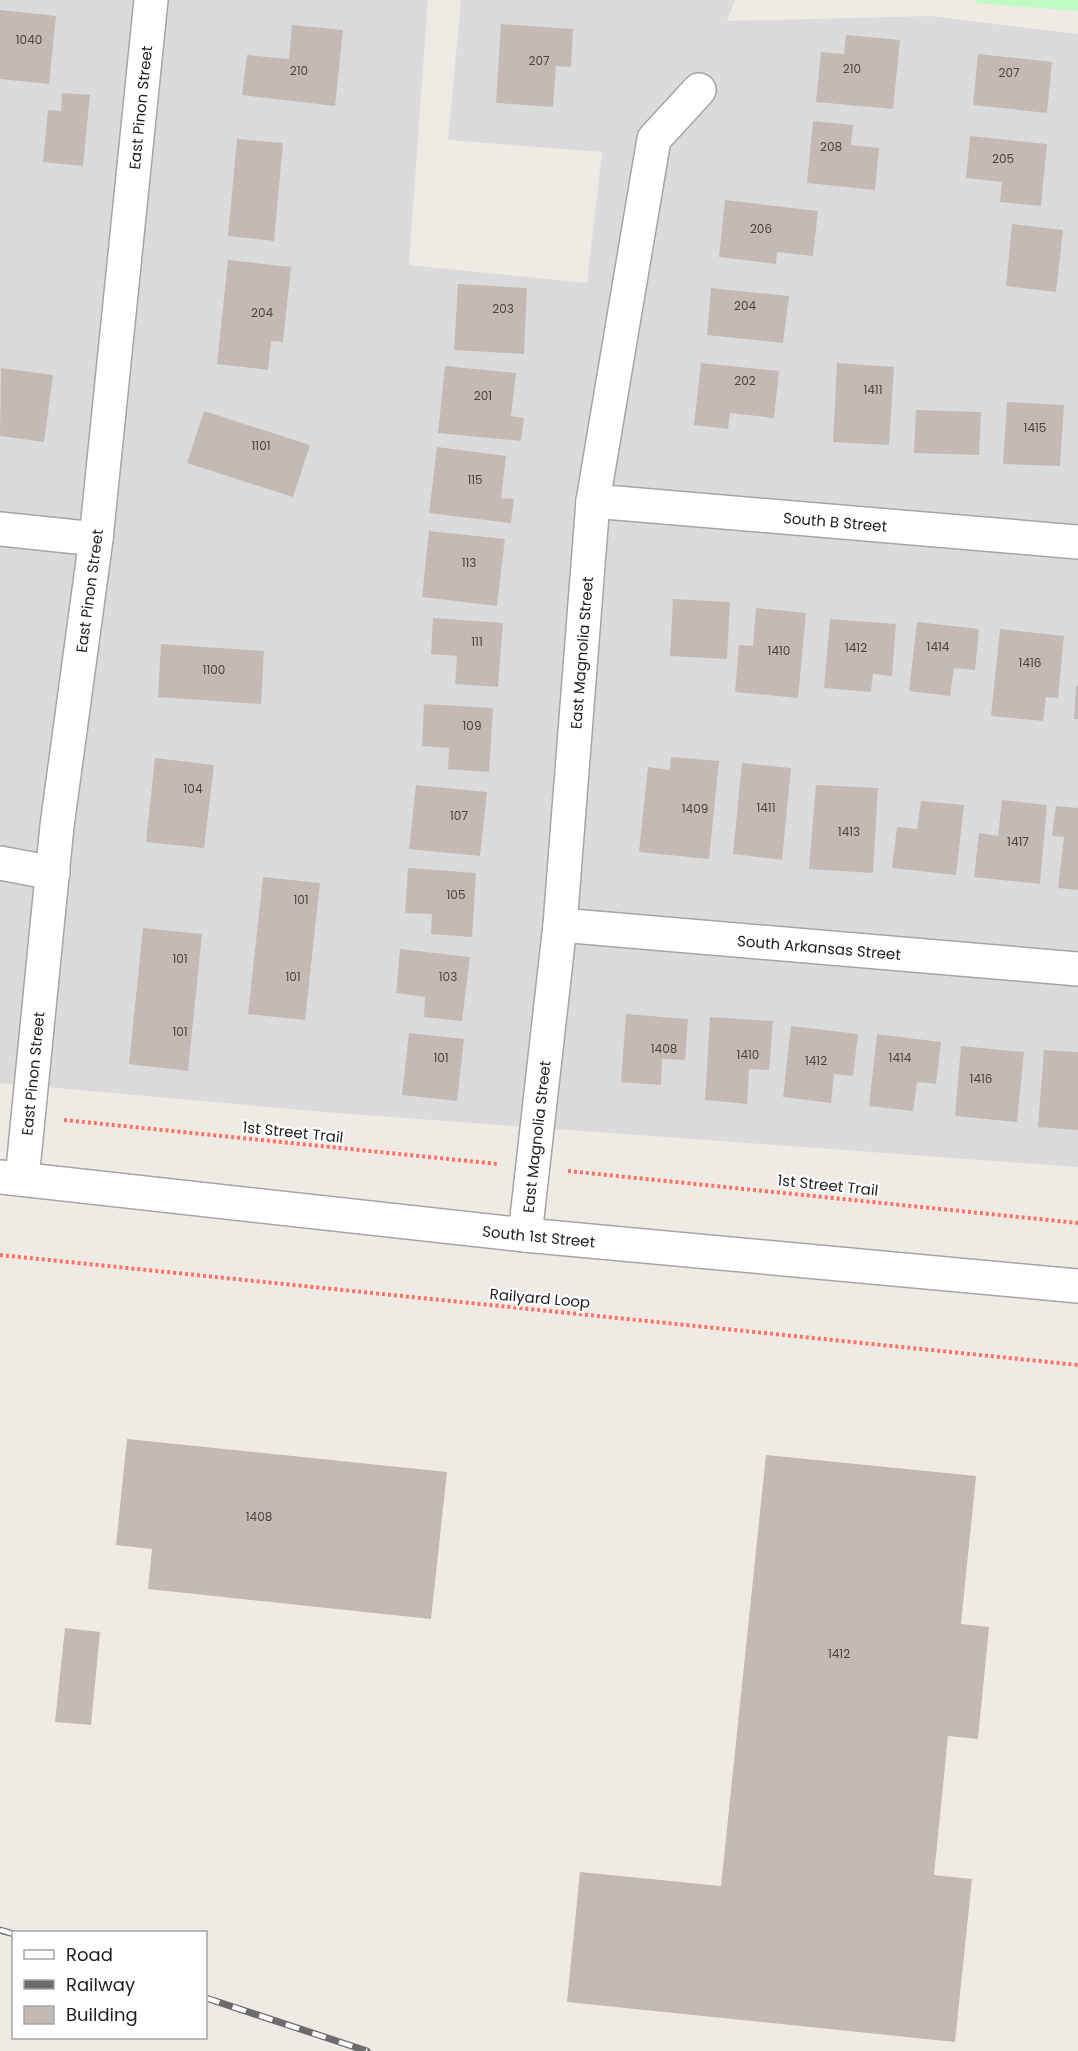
<svg xmlns="http://www.w3.org/2000/svg" width="1078" height="2051" font-family="Poppins,sans-serif">
  <style>
    .residential { fill: #dcdbdb }
    .park { fill: #bffbc2 }
    .building { fill: #c4bab3 }
    .lines { fill: none; stroke-linecap: round; stroke-linejoin: round }
    .minor-casing { stroke: #a5a5a5; stroke-width: 36 }
    .path { stroke: #fe7166; stroke-width: 4; stroke-dasharray: 3 3; stroke-linecap: butt }
    .minor { stroke: #fff; stroke-width: 33 }
    .rail-casing { stroke: #6c6c6c; stroke-width: 7 }
    .rail { stroke: #fff; stroke-width: 4.5; stroke-dasharray: 14; stroke-linecap: butt }
    .labels { text-anchor: middle; dominant-baseline: central; stroke-width: 4.5; stroke-linejoin: round; paint-order: stroke }
    .number-label { font-size: 12px; fill: #484543 }
    .street-label { font-size: 15px; fill: #1e1e1e; stroke: #fff }
  </style>
  <rect width="100%" height="100%" fill="#efebe4"/>
  <polygon class="residential" points="0,0 428,0 409,265 587,283 602,152 448,140 461,0 735,0 727,21 930,16 1078,34 1078,1167 336,1113 0,1083"/>
  <polygon class="park" points="975,0 1078,0 1078,11 975,3"/>
  <g class="building">
    <polygon points="0,10 56,16 49,84 0,79"/>
    <polygon points="501,24 573,29 571,67 556,66 553,107 496,103"/>
    <polygon points="292,25 343,30 335,106 242,95 247,55 289,59"/>
    <polygon points="846,35 900,40 893,109 816,102 821,52 844,54"/>
    <polygon points="978,54 1052,62 1047,113 973,105"/>
    <polygon points="62,93 90,95 83,166 43,162 48,110 61,111"/>
    <polygon points="813,121 853,125 851,145 879,148 875,190 807,183"/>
    <polygon points="970,136 1047,144 1041,206 1000,202 1002,182 966,178"/>
    <polygon points="237,139 283,143 274,241 228,236"/>
    <polygon points="725,200 818,211 813,256 777,252 776,264 719,257"/>
    <polygon points="1012,224 1063,230 1056,292 1006,286"/>
    <polygon points="228,260 291,267 283,342 271,341 268,370 217,364"/>
    <polygon points="458,284 527,288 524,354 454,350"/>
    <polygon points="711,288 789,296 783,343 707,335"/>
    <polygon points="701,363 779,371 774,418 730,413 728,429 694,425"/>
    <polygon points="837,363 894,367 889,445 833,442"/>
    <polygon points="445,366 516,373 511,416 524,418 521,441 438,433"/>
    <polygon points="1,368 53,375 44,442 0,436"/>
    <polygon points="1007,402 1064,405 1060,466 1003,464"/>
    <polygon points="916,410 981,412 979,455 914,453"/>
    <polygon points="204,411 310,445 293,497 187,463"/>
    <polygon points="437,447 506,456 501,498 514,499 511,523 429,513"/>
    <polygon points="429,531 505,539 497,606 422,597"/>
    <polygon points="673,599 730,602 727,659 670,656"/>
    <polygon points="756,608 806,613 798,698 735,692 739,645 753,646"/>
    <polygon points="433,618 503,623 498,687 455,684 457,656 431,654"/>
    <polygon points="830,619 896,624 892,676 873,674 871,692 824,688"/>
    <polygon points="917,622 979,629 975,670 954,668 950,696 909,691"/>
    <polygon points="1000,629 1064,636 1058,698 1046,697 1043,721 991,716"/>
    <polygon points="161,644 264,651 261,704 158,697"/>
    <polygon points="1076,686 1078,686 1078,719 1074,719"/>
    <polygon points="424,704 493,708 489,772 448,769 449,748 422,746"/>
    <polygon points="671,757 719,761 709,859 639,852 648,767 670,770"/>
    <polygon points="155,758 214,765 204,848 146,842"/>
    <polygon points="742,763 791,768 782,860 733,854"/>
    <polygon points="416,785 487,792 480,856 409,849"/>
    <polygon points="816,785 878,788 873,873 809,869"/>
    <polygon points="1002,800 1047,805 1040,884 974,877 979,833 998,836"/>
    <polygon points="921,801 964,805 956,875 892,868 897,827 917,829"/>
    <polygon points="1056,806 1078,808 1078,890 1058,888 1064,837 1052,836"/>
    <polygon points="408,868 476,873 472,937 431,934 432,914 405,913"/>
    <polygon points="263,877 320,883 305,1020 248,1014"/>
    <polygon points="143,928 202,934 188,1071 129,1064"/>
    <polygon points="400,949 470,957 462,1021 424,1017 425,997 396,993"/>
    <polygon points="626,1014 688,1019 685,1060 662,1059 661,1085 621,1082"/>
    <polygon points="710,1017 773,1021 769,1070 749,1069 747,1104 705,1100"/>
    <polygon points="791,1026 858,1034 853,1076 834,1074 831,1103 783,1097"/>
    <polygon points="409,1033 464,1039 457,1101 402,1095"/>
    <polygon points="877,1034 941,1042 936,1084 917,1082 913,1111 869,1106"/>
    <polygon points="961,1046 1024,1052 1017,1122 955,1116"/>
    <polygon points="1044,1050 1078,1052 1078,1130 1038,1127"/>
    <polygon points="127,1439 447,1472 431,1619 148,1589 152,1549 116,1545"/>
    <polygon points="766,1455 976,1476 961,1624 989,1627 978,1739 948,1736 934,1875 972,1879 955,2042 567,2002 580,1872 721,1886"/>
    <polygon points="65,1628 100,1632 91,1725 55,1722"/>
  </g>
  <g class="lines">
    <g class="minor-casing">
      <g id="minor">
        <path id="s1" d="M593,501L1078,542"/>
        <polyline points="0,529 96,539"/>
        <polyline points="0,863 53,873"/>
        <path id="s2" d="M560,925L1078,969"/>
        <path id="s3" d="M0,1177L525,1235L1078,1286"/>
        <path id="s4" d="M22,1179L57,826L96,539L151,0"/>
        <path id="s5" d="M525,1235L560,925L593,501L654,139L699,90"/>
      </g>
    </g>
    <g class="path">
      <polyline points="64,1120 498,1164"/>
      <polyline points="568,1171 1078,1223"/>
      <polyline points="0,1255 1078,1365"/>
    </g>
    <use href="#minor" class="minor"/>
    <g class="rail-casing">
      <g id="rail">
        <polyline points="0,1930 14,1934"/>
        <polyline points="206,1998 367,2051"/>
      </g>
    </g>
    <use href="#rail" class="rail"/>
  </g>
  <g class="labels">
    <g class="number-label">
      <text x="29" y="39">1040</text>
      <text x="539" y="60">207</text>
      <text x="852" y="68">210</text>
      <text x="299" y="70">210</text>
      <text x="1009" y="72">207</text>
      <text x="831" y="146">208</text>
      <text x="1003" y="158">205</text>
      <text x="761" y="228">206</text>
      <text x="745" y="305">204</text>
      <text x="503" y="308">203</text>
      <text x="262" y="312">204</text>
      <text x="745" y="380">202</text>
      <text x="873" y="389">1411</text>
      <text x="483" y="395">201</text>
      <text x="1035" y="427">1415</text>
      <text x="261" y="445">1101</text>
      <text x="475" y="479">115</text>
      <text x="469" y="562">113</text>
      <text x="477" y="641">111</text>
      <text x="938" y="646">1414</text>
      <text x="856" y="647">1412</text>
      <text x="779" y="650">1410</text>
      <text x="1030" y="662">1416</text>
      <text x="214" y="669">1100</text>
      <text x="472" y="725">109</text>
      <text x="193" y="788">104</text>
      <text x="766" y="807">1411</text>
      <text x="695" y="808">1409</text>
      <text x="459" y="815">107</text>
      <text x="849" y="831">1413</text>
      <text x="1018" y="841">1417</text>
      <text x="456" y="894">105</text>
      <text x="301" y="899">101</text>
      <text x="180" y="958">101</text>
      <text x="293" y="976">101</text>
      <text x="448" y="976">103</text>
      <text x="180" y="1031">101</text>
      <text x="664" y="1048">1408</text>
      <text x="748" y="1054">1410</text>
      <text x="441" y="1057">101</text>
      <text x="900" y="1057">1414</text>
      <text x="816" y="1060">1412</text>
      <text x="981" y="1078">1416</text>
      <text x="259" y="1516">1408</text>
      <text x="839" y="1653">1412</text>
    </g>
    <g class="street-label">
      <text stroke="none"><textPath href="#s4" startOffset="1078">East Pinon Street</textPath></text>
      <text stroke="none"><textPath href="#s1" startOffset="243">South B Street</textPath></text>
      <text stroke="none"><textPath href="#s4" startOffset="592">East Pinon Street</textPath></text>
      <text stroke="none"><textPath href="#s5" startOffset="585">East Magnolia Street</textPath></text>
      <text stroke="none"><textPath href="#s2" startOffset="260">South Arkansas Street</textPath></text>
      <text stroke="none"><textPath href="#s4" startOffset="106">East Pinon Street</textPath></text>
      <text transform="translate(293 1132) rotate(6)">1st Street Trail</text>
      <text stroke="none"><textPath href="#s5" startOffset="99">East Magnolia Street</textPath></text>
      <text transform="translate(828 1185) rotate(6)">1st Street Trail</text>
      <text stroke="none"><textPath href="#s3" startOffset="542">South 1st Street</textPath></text>
      <text transform="translate(540 1298) rotate(5)">Railyard Loop</text>
    </g>
  </g>
  <rect x="12" y="1931" width="195" height="108" fill="#ffffff" stroke="#a5a5a5" stroke-width="1.5"/>
  <rect x="24" y="1950" width="30" height="9" fill="#ffffff" stroke="#a5a5a5" stroke-width="1.5"/>
  <text x="66" y="1961" font-size="18" fill="#1e1e1e">Road</text>
  <rect x="24" y="1980" width="30" height="9" fill="#6c6c6c" stroke="#a5a5a5" stroke-width="1.5"/>
  <text x="66" y="1991" font-size="18" fill="#1e1e1e">Railway</text>
  <rect x="24" y="2006" width="30" height="18" fill="#c4bab3" stroke="#a5a5a5" stroke-width="1.5"/>
  <text x="66" y="2021" font-size="18" fill="#1e1e1e">Building</text>
</svg>
